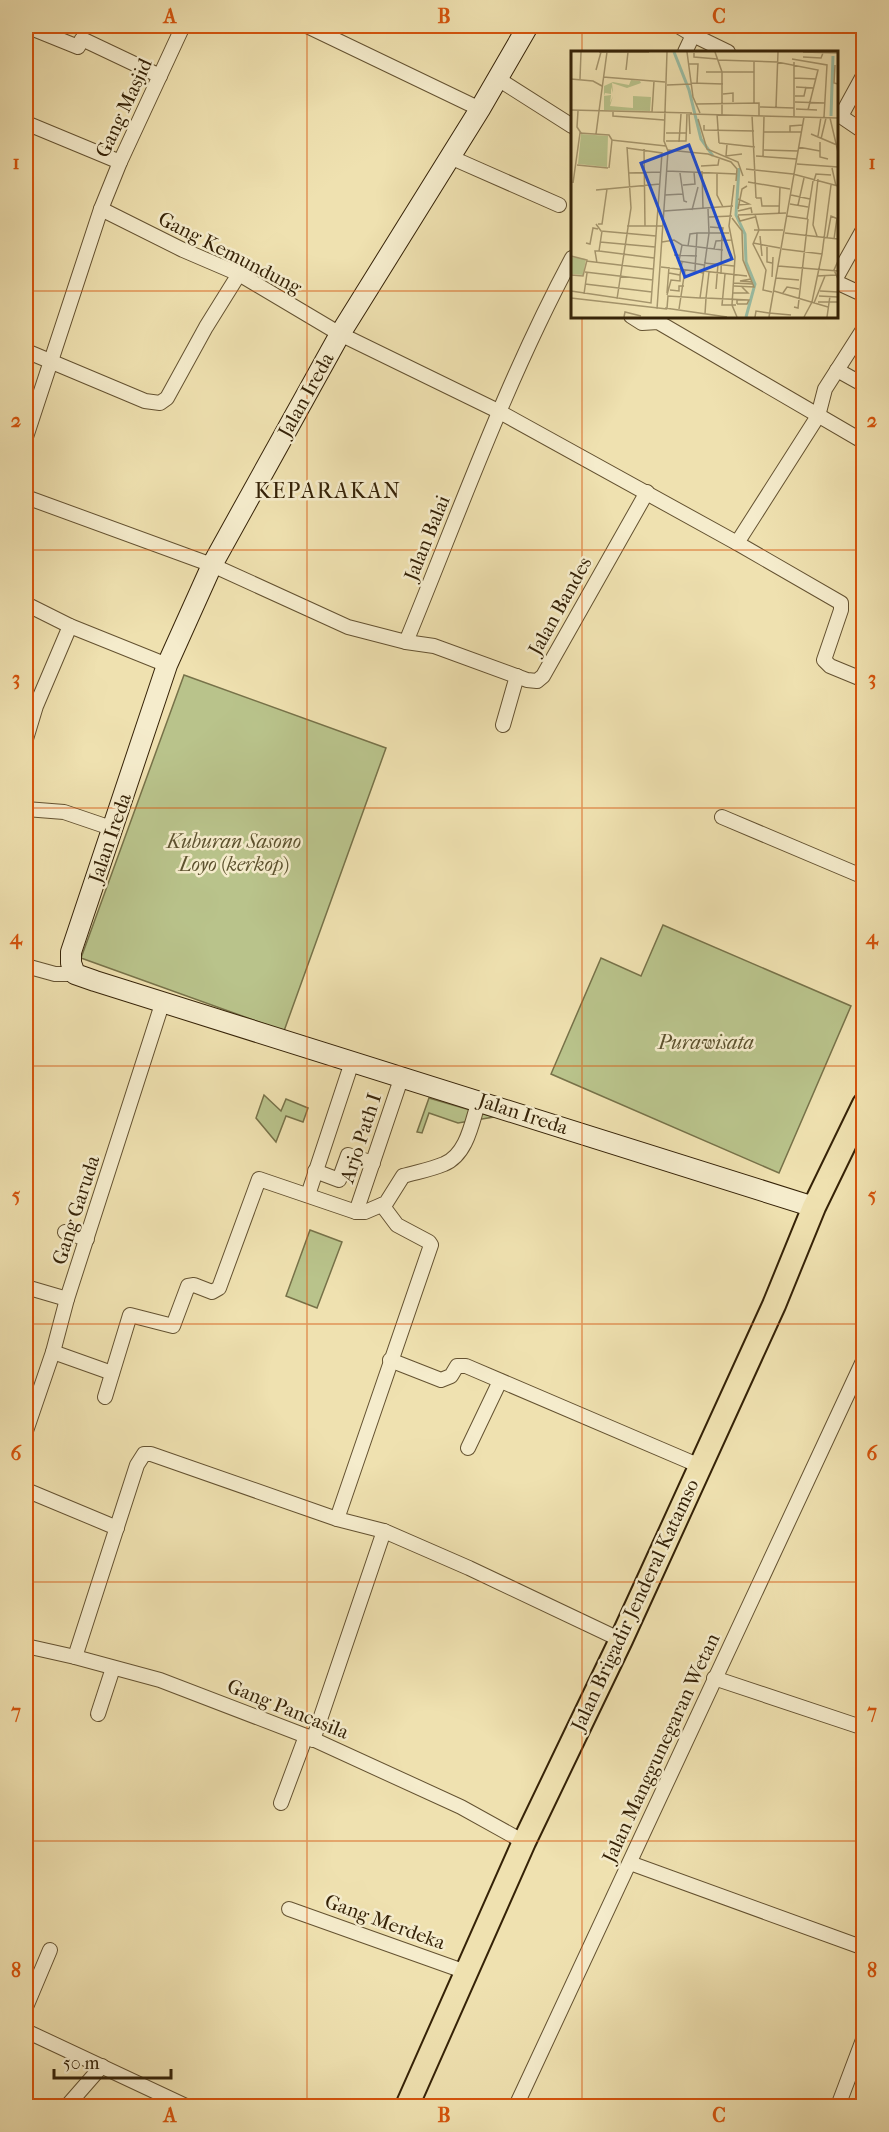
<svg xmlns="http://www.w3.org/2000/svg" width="889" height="2132" font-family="'IM FELL French Canon',serif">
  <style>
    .green { fill: #b9c38b; stroke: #777249; stroke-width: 1.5 }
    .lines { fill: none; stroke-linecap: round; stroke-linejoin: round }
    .street-casing { stroke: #645231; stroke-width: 16 }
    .secondary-casing { stroke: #352207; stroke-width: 22 }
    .primary-casing { stroke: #352207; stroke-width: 26 }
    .street { stroke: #f5eccc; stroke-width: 14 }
    .secondary { stroke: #f5eccc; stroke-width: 20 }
    .primary { stroke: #efe1b0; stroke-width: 22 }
    .grid { fill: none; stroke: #d6540c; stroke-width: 1.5; stroke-opacity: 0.55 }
    .labels { text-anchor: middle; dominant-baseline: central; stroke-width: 5; stroke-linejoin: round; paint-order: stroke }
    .street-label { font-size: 20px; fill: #352207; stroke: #f5eccc }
    .park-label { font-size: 20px; font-style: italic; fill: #5d522f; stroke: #f5eccc }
    .quarter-label { font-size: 22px; letter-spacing: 1.5px; fill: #352207; stroke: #f5eccc }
    .inset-river { fill: none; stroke: #9bbea5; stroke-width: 3 }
    .inset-road { fill: none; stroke: #a5956c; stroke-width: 1.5 }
    .view { fill: #1d4ed8; fill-opacity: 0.15; stroke: #1d4ed8; stroke-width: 3 }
    .inset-edge { fill: none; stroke: #352207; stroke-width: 3 }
    .neatline { fill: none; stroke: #d6540c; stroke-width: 2 }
    .grid-label { font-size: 20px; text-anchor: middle; font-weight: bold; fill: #d6540c }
  </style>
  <rect width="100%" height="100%" fill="#efe1b0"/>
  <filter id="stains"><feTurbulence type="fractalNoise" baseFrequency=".00333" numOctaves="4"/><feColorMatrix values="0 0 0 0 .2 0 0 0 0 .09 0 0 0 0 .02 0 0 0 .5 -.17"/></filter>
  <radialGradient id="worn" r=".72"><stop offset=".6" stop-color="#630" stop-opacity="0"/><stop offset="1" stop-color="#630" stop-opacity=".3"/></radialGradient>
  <g class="green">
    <polygon points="184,675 386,748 284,1031 81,958"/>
    <polygon points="663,925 851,1006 779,1173 551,1074 601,958 641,976"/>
    <polygon points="264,1095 281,1111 286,1099 308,1108 303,1122 286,1116 276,1142 256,1118"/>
    <polygon points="429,1098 494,1117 458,1123 429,1113 422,1133 417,1132"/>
    <polygon points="310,1230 342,1242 317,1308 286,1296"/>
  </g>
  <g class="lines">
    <g class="street-casing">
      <g id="street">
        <polyline points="26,26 78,47 82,39 160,76"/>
        <polyline points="307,26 480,109"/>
        <polyline points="678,26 693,35 685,52"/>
        <polyline points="693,35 728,52"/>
        <polyline points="498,79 572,126"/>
        <polyline points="836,113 864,132"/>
        <polyline points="841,116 864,74"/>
        <polyline points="26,123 120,162"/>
        <polyline points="450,157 559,205"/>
        <polyline points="101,209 183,250 239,274 340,334 498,411 737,543 818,416 825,389 864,328"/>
        <polyline points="836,278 864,228"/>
        <polyline points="836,282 864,295"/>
        <polyline points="631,316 642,323 658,322 864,442"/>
        <polyline points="26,351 145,401 160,403 167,398 206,327 239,274"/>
        <polyline points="837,370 864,385"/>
        <polyline points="26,437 101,209 120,162 183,26"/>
        <path d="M26,497L212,565L348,627L406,642C459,513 506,381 572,258"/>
        <polyline points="737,543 841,603 841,610 824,660 830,666 864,680"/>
        <polyline points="26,604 70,626 167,665"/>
        <polyline points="406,642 434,646 527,680 537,681 543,676 647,492"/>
        <polyline points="503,725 517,676"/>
        <polyline points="26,739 36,706 70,626"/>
        <polyline points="26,809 64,812 114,829"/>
        <polyline points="722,817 864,877"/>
        <polyline points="26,966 55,974 75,974"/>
        <polyline points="315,1171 339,1180 348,1155 373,1163"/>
        <polyline points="308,1195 352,1062"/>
        <polyline points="382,1205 397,1225 429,1242 431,1245 337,1519 384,1531 469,1568 621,1640"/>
        <polyline points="356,1212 402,1076"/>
        <polyline points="65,1232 87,1239"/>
        <polyline points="26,1287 67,1299"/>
        <polyline points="53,1352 112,1373"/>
        <polyline points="390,1360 441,1380 451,1376 457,1366 466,1366 700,1466"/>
        <path d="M105,1397L130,1315L173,1326L188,1286L194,1285L212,1292L219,1288L259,1179L356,1212H365L386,1203L403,1176C416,1172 430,1170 444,1164C467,1155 472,1122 479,1100"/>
        <polyline points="26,1431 53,1352 67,1299 163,1001"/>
        <polyline points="468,1448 500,1381"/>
        <polyline points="26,1490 117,1528"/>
        <polyline points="26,1646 75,1657 160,1680 306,1736 461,1807 524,1842"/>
        <polyline points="75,1657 137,1465 144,1454 151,1454 337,1519"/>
        <polyline points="714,1678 864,1728"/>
        <polyline points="98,1714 113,1668"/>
        <polyline points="313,1740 384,1531"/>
        <polyline points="281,1803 306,1736"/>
        <polyline points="630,1863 864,1948"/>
        <polyline points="289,1909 466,1972"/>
        <polyline points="26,2007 50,1950"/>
        <polyline points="26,2031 186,2106"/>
        <polyline points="67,2106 102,2066"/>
        <polyline points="516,2106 864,1359"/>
        <polyline points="838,2106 864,2037"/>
      </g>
    </g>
    <g class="secondary-casing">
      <polyline id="secondary" points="528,26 480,109 340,334 212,565 167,665 71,952 71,963 75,974 95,981 814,1207"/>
    </g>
    <g class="primary-casing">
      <polyline id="primary" points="407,2106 524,1842 621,1640 774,1305 814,1207 864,1104"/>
    </g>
    <use href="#street" class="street"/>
    <use href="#secondary" class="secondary"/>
    <use href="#primary" class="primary"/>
  </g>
  <path class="grid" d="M307,26V2106M582,26V52M26,291H572M836,291H864M582,316V2106M26,550H864M26,808H864M26,1066H864M26,1324H864M26,1582H864M26,1841H864"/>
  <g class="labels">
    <g class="street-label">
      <text transform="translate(124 108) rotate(-65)">Gang Masjid</text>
      <text transform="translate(230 253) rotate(27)">Gang Kemundung</text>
      <text transform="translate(306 395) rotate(-61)">Jalan Ireda</text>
      <text transform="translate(427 538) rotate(-68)">Jalan Balai</text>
      <text transform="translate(560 606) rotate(-61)">Jalan Bandes</text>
      <text transform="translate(110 838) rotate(-71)">Jalan Ireda</text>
      <text transform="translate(523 1114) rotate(18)">Jalan Ireda</text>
      <text transform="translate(361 1138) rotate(-72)">Arjo Path I</text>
      <text transform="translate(76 1210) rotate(-72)">Gang Garuda</text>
      <text transform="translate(635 1605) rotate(-65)">Jalan Brigadir Jenderal Katamso</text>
      <text transform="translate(288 1709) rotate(22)">Gang Pancasila</text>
      <text transform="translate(661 1748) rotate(-65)">Jalan Manggunegaran Wetan</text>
      <text transform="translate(385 1922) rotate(20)">Gang Merdeka</text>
    </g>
    <g class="park-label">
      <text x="234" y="841">Kuburan Sasono<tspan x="234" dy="23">Loyo (kerkop)</tspan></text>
      <text x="706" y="1042">Purawisata</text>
    </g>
    <g class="quarter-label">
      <text x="328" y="491">KEPARAKAN</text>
    </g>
  </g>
  <g transform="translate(571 51)">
    <rect width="267" height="267" fill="#efe1b0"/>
    <path d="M60,29L69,30L70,32L56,37L41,32L42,42L40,36V43L34,42L33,45L40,44L39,52L42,45L39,55L62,57V45L80,46L79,60L33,59V35L42,31L58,34ZM10,83L37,85L36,116L7,113ZM0,206L15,208L12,224L0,223Z" fill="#b9c38b"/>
    <path class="inset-river" d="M103,1L118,39L130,88L142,105M260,65L262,5M168,117L165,164L174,183L175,211L184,233L175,266"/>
    <path class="inset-road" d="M28,1H78M116,1L122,46L129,62M144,1L151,21V64M232,1L267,2M123,2V6L146,8M232,6L250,7L252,2M221,8L256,14L253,66M147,9L206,11L247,19L237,59M223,11V65M117,13H127L126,32M264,14L263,32L267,33M25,19L30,1M55,19L57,1M135,21H183M32,26L94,31M223,27L245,28M0,28L22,30L31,35M9,28L10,1M120,32L152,33M96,34L120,33M225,36L243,37M152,43L162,42V51M224,45H233L235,36M224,51L254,52M183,52V10M125,53L188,52V65M189,56L223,57M205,56L207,1M225,58L246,59M0,59L121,62M7,60L6,76L10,82M28,60L36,1M42,61V65L93,69M81,61L83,30M118,63L119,83M119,63L267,67M146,63L148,92M181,64L185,147M259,67L267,101M127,68L136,98L167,111L172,125M133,74V79L183,80M193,81H230M219,81V75L232,74M95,82H116M25,83L28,60M240,83L266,94M247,85L250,66M250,88L255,67M40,89L95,95M95,90H115L116,63M108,91L110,63M249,91V106L257,108M148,92L184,96M156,93L155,105L171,103M227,96L249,100M73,98L74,175M97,99L137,103L160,111L166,118L165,130M193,99L227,100M185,105L225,108M192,105L193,65M226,113L267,116M6,114L37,117M130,115L147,114L148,108M38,117L41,89M261,117L265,135M175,118L222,123L267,135M96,120L166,123M131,120L132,158M57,122L90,121M109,122L113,150L116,151M146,122V144L152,156M243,130L245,123L260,124M177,131L219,138M2,132L9,82L38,84L41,89M112,134L124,133L123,121M163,134L158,175L164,206L161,254L166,266M25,139L89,133M94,144L112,143M220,144L239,148M185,147H190L191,155H208M219,153L237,156M167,154L178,153L167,148M227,154L233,127M167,158L171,138L176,135M121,159L127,136M93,160L162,155M167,160L180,157L181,162M208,162L209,136M184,163L188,179L182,193L195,219L192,239L201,241M167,164L215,162M167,165L169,170L184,166M216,165L237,168M138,166L161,165M161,167L171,180L172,209L183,236L163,235M236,168L242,130M25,173L30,180L85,185M27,173H31L36,138M56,175H92M139,176L152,177L151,182M183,179H212M214,182L267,188M189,185L191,205M246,185L242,174L247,128M256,187L260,165L267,168M263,188L266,167M29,191L84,196M91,191L103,189L111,194M15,192L19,193L22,177L27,178M182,192L209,197M196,194V211L201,212M117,195L119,183L126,182M143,198L145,190L160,189M211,198L251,203M28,200L83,207M103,204L126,205M0,205L16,209L12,225L0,224M15,210L82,218M267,210L263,219L267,228M26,212L24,200H28L31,180M133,212L163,215M133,214L108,210L111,194L152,199M207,215L267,220M90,216L124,220M132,220L176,225M14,221L82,229M138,221L135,247L178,249M98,222L109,224L111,211M132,222L124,220L126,182H158M150,223L151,183M154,223L151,254H165M246,225L265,224M201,226L202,206M205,227L228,229M180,228L169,230L181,231M162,232L182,233M14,233L81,241M145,238L147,213M99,239L108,240V235H113M0,240L80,252L91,102L56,97M203,240L257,256M249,240L267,241M96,242L98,216M162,242H177L170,235M212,242L216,236L228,238M13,243L16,222M96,244L100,229L109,230V224M248,245L267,246M0,247L96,258M129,247L138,182L137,158M129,247H135L134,263M46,248L60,157L56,96M247,251H267M243,252L254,225M166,253H176L178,249H166V253M223,256L227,257L237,168M94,257L156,266M96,257L97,245L129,247M86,258L97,100L93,90L96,1M108,258L114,219M198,262L220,264M53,266L54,261L70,265M184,266L185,260L198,262M198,266L233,66M233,266L241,251L251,203L260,134M256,266L259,245"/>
    <path class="view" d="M118,94L161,208L114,226L70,112Z"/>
    <rect width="267" height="267" class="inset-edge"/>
  </g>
  <rect width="889" height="2132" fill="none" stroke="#efe1b0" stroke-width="66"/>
  <path d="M54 2069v9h117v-9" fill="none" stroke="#352207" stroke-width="3"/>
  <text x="63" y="2069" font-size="18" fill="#352207" stroke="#f5eccc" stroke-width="4.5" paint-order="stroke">50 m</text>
  <rect x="33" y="33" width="823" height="2066" class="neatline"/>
  <g class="grid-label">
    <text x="170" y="23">A</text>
    <text x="444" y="23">B</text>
    <text x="719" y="23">C</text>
    <text x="16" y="169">1</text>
    <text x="872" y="169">1</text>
    <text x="16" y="427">2</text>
    <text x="872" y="427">2</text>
    <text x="16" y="685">3</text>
    <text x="872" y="685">3</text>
    <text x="16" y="944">4</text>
    <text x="872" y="944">4</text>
    <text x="16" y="1202">5</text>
    <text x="872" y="1202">5</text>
    <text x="16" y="1460">6</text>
    <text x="872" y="1460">6</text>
    <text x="16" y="1718">7</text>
    <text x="872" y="1718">7</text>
    <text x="16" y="1977">8</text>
    <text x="872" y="1977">8</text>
    <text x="170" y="2122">A</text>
    <text x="444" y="2122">B</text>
    <text x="719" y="2122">C</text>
  </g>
  <rect width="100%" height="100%" filter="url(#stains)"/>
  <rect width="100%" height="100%" fill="url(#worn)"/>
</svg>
